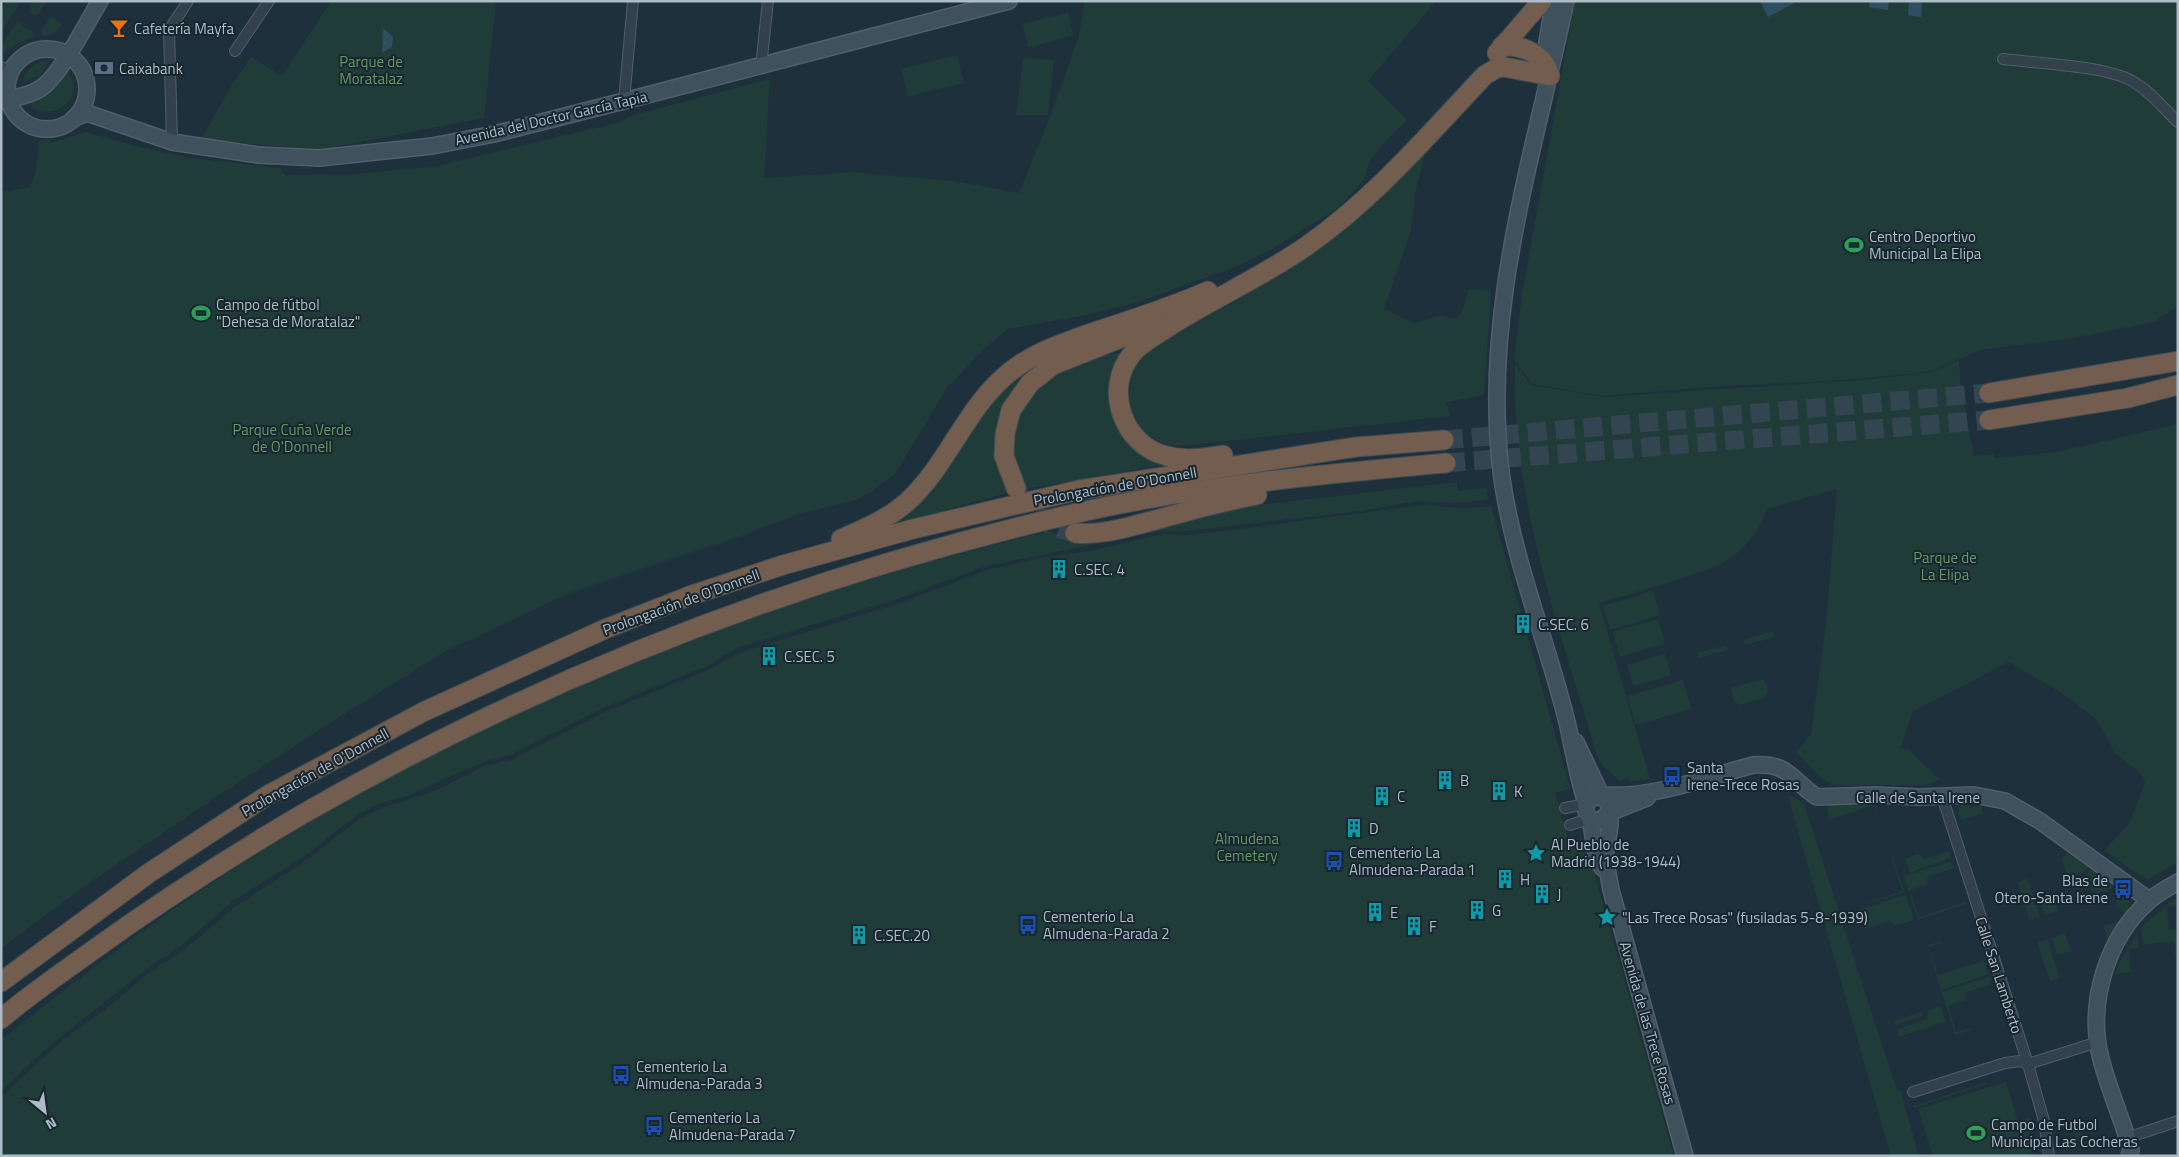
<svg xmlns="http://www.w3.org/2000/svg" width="2179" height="1157" font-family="'Titillium Web',sans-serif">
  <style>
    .green { fill: #203c39 }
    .water { fill: #2e4e62 }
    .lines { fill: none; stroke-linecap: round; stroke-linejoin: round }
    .highway-tunnel { stroke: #334550; stroke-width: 19; stroke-dasharray: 19 9; stroke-linecap: butt }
    .street-casing { stroke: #505f68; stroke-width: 12 }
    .secondary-casing { stroke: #505f68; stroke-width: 18 }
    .highway-casing { stroke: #3d4c55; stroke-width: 21 }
    .street { stroke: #32414b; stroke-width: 10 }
    .secondary { stroke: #40515e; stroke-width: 15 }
    .highway { stroke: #725d4e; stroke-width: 19 }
    .labels { text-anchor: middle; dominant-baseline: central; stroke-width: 4; stroke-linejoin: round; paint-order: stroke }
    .poi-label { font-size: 15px; fill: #adbcc7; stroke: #18262f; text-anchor: start }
    .park-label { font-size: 15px; fill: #629a63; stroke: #18262f }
    .street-label { font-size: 15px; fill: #adbcc7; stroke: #18262f }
  </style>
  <rect width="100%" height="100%" fill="#1e303b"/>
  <g class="green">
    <polygon points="7,1 21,1 1,32 1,10"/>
    <polygon points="34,1 47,1 38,14 34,16 29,11"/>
    <polygon points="331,1 496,1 484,118 318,150 201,139 231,86 251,57 282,76"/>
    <path d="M1087,1H1436L1368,81L1407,120C1392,135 1366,156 1365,179L1337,209L1267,252L1235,267L1138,302L1086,315L1008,329L985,348L947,388L895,474L876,488L859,499L799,514L741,536L572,592L446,651L333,721L213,799L92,881L1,948V192L28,188C38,176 37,156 39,141L49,139L51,143L86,132L143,148L192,158L280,168L285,175L357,174L437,166L621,122L630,116L770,79L764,178L851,172L953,181L1019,193L1050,117L1079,36L1084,2Z"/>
    <polygon points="1575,1 2178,1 2178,307 2153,322 2073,338 1979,350 1932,371 1844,380 1708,387 1603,396 1532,384 1514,360 1522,294"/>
    <polygon points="1068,12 1073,35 1028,48 1023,24"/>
    <polygon points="51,16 62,24 55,34 43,36 41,31"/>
    <polygon points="17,22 32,32 35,36 17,44 4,53 1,47"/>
    <polygon points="957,55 964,83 908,96 901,69"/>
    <polygon points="1023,58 1054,60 1048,115 1016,115"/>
    <path d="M50,61L41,74L22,84C25,69 35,61 50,61Z"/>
    <path d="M67,71C89,92 56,126 29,105L55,88Z"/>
    <path d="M1427,146L1415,193L1411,230L1384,309L1414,324L1440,315L1454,319L1462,313L1469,289L1491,291L1484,395L1446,402L1450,416L1192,445C1184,445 1175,447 1168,445C1163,444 1158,440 1154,438C1120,420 1125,376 1145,350C1209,313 1280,282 1339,235C1371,209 1399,177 1427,146Z"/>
    <polygon points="1070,346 1012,395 1011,492 890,525 1000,388 1028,364"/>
    <path d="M1124,352L1112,378L1146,456L1162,465L1026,489C1020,477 1014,465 1012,452C1003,391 1075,360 1124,352Z"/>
    <path d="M1959,360L1960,383L1974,456L1994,454V458L2057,452L2178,424V862L2149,879L2136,873L2104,850L2129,824L2145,783L2142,775L2115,753L2097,720L2066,696L2009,662L1913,711L1900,748L1909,750L1940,780L1926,785H1832L1822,779L1796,752L1811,734L1812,726L1826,624L1837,489L1767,509C1748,558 1718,568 1670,582C1646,589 1623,596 1599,603L1650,779L1630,782L1627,778L1620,781L1602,765L1596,753C1559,626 1511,498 1515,364L1531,385L1603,397L1864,380L1931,372Z"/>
    <path d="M1457,482V491L1486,488L1488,500L1454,503L1417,501L1360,511L1186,531H1162L986,566L900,598L737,648L709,665L603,708L511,755L483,762L407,796L381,803L356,816L306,855L233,901L183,944L148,968L49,1046L1,1091V1040C66,988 132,937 200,891C454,720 753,601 1050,531L1069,539L1251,506Z"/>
    <polygon points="1423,505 1463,508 1491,506 1570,788 1555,793 1570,845 1585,841 1674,1156 1,1156 1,1097 65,1038 102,1012 149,973 186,948 236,906 308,859 359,819 382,808 437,790 484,766 513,759 605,712 710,669 739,653 900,603 987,570 1041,558 1094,550 1162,534 1186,535 1232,530"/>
    <polygon points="1653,591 1660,615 1610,630 1603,606"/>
    <polygon points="1658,619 1665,644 1620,657 1613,632"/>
    <polygon points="1773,631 1775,637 1745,645 1743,640"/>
    <polygon points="1726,645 1728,650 1699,658 1698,653"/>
    <polygon points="1665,654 1671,675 1633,686 1627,665"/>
    <polygon points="1764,679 1768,691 1764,698 1740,705 1734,701 1730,688"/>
    <polygon points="1683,680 1691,709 1636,725 1627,696"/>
    <polygon points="1788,796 1794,797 1804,804 1897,1091 1900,1090 1919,1156 1891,1156"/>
    <polygon points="1876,803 1879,819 1875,805 1829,820 1827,807 1831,805"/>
    <polygon points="1961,805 1981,806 1983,813 1961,820 1958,808"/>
    <polygon points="1887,842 1905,892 1857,907 1902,891"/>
    <polygon points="1948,851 1951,858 1910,872 1905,858 1918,854 1924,859"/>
    <polygon points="2067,853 2088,867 2084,872 2068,877 2062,860"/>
    <polygon points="1951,861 1954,868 1930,876 1927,879 1928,884 1910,890 1919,917 1965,902 1966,904 1918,920 1904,876"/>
    <polygon points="2091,869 2113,886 2111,889 2093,895 2087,875"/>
    <polygon points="2027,878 2040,916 2029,920 2018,883"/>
    <polygon points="2120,891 2130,902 2126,914 2117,907 2115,899"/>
    <polygon points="2053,893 2058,911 2044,915 2039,898"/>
    <polygon points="1905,895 1914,920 1895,926 1890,921 1864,929 1858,910"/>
    <polygon points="2176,898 2178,906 2167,907 2169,930 2178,930 2177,970 2174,941 2143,945 2141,927"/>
    <polygon points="2122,920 2108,940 2103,926"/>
    <polygon points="2065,933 2071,951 2057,955 2052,938"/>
    <polygon points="2137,933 2139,948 2129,949 2131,972 2115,974 2121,959"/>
    <polygon points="2047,939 2060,978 2050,981 2037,943"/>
    <polygon points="1941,941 1941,943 1928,948 1938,975 1984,961 1988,974 1941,990 1927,946"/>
    <polygon points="1989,977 1991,984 1966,992 1965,1000 1948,1006 1956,1032 1970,1028 1970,1030 1955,1035 1942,992"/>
    <polygon points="1935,992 1946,1022 1899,1037 1897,1030 1927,1019 1928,1010 1940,1006"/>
    <polygon points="1923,1011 1922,1016 1895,1025 1894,1021"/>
    <polygon points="1986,1082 1987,1084 1914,1108 1913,1106"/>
    <polygon points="2006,1082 2018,1122 2029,1118 2034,1151 2029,1153 2035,1153 2036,1156 1933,1156 1918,1109"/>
    <polygon points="2077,1124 2082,1139 2076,1142 2071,1126"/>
  </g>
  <g class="water">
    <polygon points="1760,1 1794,1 1795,3 1768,17"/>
    <polygon points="1870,1 1889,1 1888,10 1869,7"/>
    <polygon points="1909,2 1922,3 1921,17 1908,15"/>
    <polygon points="383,28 393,37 392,47 382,53"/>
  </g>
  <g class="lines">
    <g class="highway-tunnel">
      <polyline points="1444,440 1989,393"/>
      <polyline points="1446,463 1989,420"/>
      <path d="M1018,492C1031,514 1050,528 1075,533"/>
    </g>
    <g class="street-casing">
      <g id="street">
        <polyline points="235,51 269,1"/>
        <path d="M2003,59C2035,63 2106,66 2132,81C2149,90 2163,108 2178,122"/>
        <polyline points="761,66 768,1"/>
        <polyline points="1,67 11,72"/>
        <polyline points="624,101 633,1"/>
        <polyline points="172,142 169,30 188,1"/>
        <polyline points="1942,796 2028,1064 2044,1121 2049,1156"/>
        <polyline points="1565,808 1586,804"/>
        <polyline points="1570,825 1589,819"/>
        <polyline points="1913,1092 2005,1063 2020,1061 2028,1064 2098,1042"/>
        <polyline points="2127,1138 2178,1121"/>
      </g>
    </g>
    <g class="secondary-casing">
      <g id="secondary">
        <path d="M1566,1C1533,158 1480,317 1502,479C1514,562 1547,641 1567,722C1573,748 1577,774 1585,800C1587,806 1584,811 1588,816C1591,820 1594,821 1599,821L1609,813"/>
        <circle cx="47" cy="89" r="40"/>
        <polyline points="1542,71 1554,1"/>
        <path d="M1,100C15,98 34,95 45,85C64,68 86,24 100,1"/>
        <polyline points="74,118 87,113 172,142 258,155 319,158 432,146 494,134 624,101 1009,1"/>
        <polyline points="1576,742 1602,797 1609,804 1610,825 1605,857 1611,890 1685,1156"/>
        <path d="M1586,804C1594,792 1616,796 1629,795C1672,791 1712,776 1753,765C1789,762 1792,781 1817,797L1876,795L1919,797L1974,795L2005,801L2040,821L2149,900"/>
        <polyline points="1609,813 1647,798"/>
        <polyline points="1590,819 1596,853 1602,868"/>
        <path d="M2129,1156L2131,1150C2122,1119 2109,1090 2101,1059C2087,1005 2106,938 2149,901C2157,893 2168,888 2178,882"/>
      </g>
    </g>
    <g class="highway-casing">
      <g id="highway">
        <polyline points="1497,53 1542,1"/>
        <polyline points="1989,393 2178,361"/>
        <polyline points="1989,420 2128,398 2178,385"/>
        <path d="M1223,455C1205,458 1185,461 1167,456C1123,446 1103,389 1132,354C1141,342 1156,336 1168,327C1214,298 1264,276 1308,245C1376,197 1429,134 1485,75L1497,68L1504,67L1550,76C1544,54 1524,45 1502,46"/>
        <polyline points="1016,488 1004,456 1005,434 1011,410 1030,383 1053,365 1159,323"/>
        <path d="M1075,533C1105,536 1134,525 1163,518C1194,509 1225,501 1257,495"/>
        <path d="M841,539C864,529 888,519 907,502C949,464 966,406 1011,371C1036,351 1067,342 1097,331C1134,319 1172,307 1208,291"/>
        <polyline points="1,982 149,873 268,795 423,712 605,629 692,595 783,565 913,529 1079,490 1356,447 1444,440"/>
        <path d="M1,1019C29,995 60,974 89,953C158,903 228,858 301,815C546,674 811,573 1086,511C1204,485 1326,474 1446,463"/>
      </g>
    </g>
    <use href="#street" class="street"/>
    <use href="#secondary" class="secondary"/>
    <use href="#highway" class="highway"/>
  </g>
  <defs>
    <g id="bar-bare" transform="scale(1.5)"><path d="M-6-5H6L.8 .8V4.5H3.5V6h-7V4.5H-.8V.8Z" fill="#e8710a" stroke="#18262f" stroke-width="2.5" paint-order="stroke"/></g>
    <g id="bank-bare" transform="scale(1.5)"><path d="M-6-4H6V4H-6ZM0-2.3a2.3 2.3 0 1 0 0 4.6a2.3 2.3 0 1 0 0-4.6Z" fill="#5c6f8a" stroke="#18262f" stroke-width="2.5" paint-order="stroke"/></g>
    <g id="stadium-bare" transform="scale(1.5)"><path d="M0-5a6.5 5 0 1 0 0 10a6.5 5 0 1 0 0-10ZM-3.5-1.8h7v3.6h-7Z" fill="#2e9e5b" stroke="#18262f" stroke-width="2.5" paint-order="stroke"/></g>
    <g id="building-bare" transform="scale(1.5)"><path d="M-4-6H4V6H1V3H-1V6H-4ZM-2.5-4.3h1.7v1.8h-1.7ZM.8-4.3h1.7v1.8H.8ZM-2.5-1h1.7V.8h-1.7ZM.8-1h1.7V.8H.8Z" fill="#0f9aa8" stroke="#18262f" stroke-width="2.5" paint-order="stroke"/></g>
    <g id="bus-bare" transform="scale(1.5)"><path d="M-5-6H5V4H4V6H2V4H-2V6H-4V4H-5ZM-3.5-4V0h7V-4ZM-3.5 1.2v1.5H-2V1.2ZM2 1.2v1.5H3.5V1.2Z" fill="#1a4fb4" stroke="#18262f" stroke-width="2.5" paint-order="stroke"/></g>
    <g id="sight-bare" transform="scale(1.5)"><path d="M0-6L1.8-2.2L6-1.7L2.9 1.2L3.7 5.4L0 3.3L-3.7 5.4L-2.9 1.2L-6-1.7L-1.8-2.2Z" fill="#0f9aa8" stroke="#18262f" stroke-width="2.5" paint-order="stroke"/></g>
  </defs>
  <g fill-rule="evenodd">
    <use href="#bar-bare" x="119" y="28"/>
    <use href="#bank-bare" x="104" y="68"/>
    <use href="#stadium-bare" x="1854" y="245"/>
    <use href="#stadium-bare" x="201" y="313"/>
    <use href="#building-bare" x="1059" y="569"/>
    <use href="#building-bare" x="1523" y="624"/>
    <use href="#building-bare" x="769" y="656"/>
    <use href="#bus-bare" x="1672" y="776"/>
    <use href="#building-bare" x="1445" y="780"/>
    <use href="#building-bare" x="1499" y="791"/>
    <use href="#building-bare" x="1382" y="796"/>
    <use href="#building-bare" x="1354" y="828"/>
    <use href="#sight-bare" x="1536" y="853"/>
    <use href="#bus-bare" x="1334" y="861"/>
    <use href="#building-bare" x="1505" y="879"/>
    <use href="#bus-bare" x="2123" y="889"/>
    <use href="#building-bare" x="1542" y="894"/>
    <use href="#building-bare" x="1477" y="910"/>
    <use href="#building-bare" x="1375" y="912"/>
    <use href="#sight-bare" x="1607" y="917"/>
    <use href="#bus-bare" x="1028" y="925"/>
    <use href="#building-bare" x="1414" y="926"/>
    <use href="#building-bare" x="859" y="935"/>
    <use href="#bus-bare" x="621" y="1075"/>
    <use href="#bus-bare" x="654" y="1126"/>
    <use href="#stadium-bare" x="1976" y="1133"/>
  </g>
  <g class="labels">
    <g class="poi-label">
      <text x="134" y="28">Cafetería Mayfa</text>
      <text x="119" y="68">Caixabank</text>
      <text x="1869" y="236">Centro Deportivo<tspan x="1869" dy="17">Municipal La Elipa</tspan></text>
      <text x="216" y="304">Campo de fútbol<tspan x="216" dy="17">"Dehesa de Moratalaz"</tspan></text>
      <text x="1074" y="569">C.SEC. 4</text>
      <text x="1538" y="624">C.SEC. 6</text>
      <text x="784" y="656">C.SEC. 5</text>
      <text x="1687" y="767">Santa<tspan x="1687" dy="17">Irene-Trece Rosas</tspan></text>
      <text x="1460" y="780">B</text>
      <text x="1514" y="791">K</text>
      <text x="1397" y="796">C</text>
      <text x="1369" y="828">D</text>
      <text x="1551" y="844">Al Pueblo de<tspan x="1551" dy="17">Madrid (1938-1944)</tspan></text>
      <text x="1349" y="852">Cementerio La<tspan x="1349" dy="17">Almudena-Parada 1</tspan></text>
      <text x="1520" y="879">H</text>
      <text x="2108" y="880" text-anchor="end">Blas de<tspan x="2108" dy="17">Otero-Santa Irene</tspan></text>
      <text x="1557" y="894">J</text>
      <text x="1492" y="910">G</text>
      <text x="1390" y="912">E</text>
      <text x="1043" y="916">Cementerio La<tspan x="1043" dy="17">Almudena-Parada 2</tspan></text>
      <text x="1622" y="917">"Las Trece Rosas" (fusiladas 5-8-1939)</text>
      <text x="1429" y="926">F</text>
      <text x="874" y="935">C.SEC.20</text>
      <text x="636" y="1066">Cementerio La<tspan x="636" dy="17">Almudena-Parada 3</tspan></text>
      <text x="669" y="1117">Cementerio La<tspan x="669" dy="17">Almudena-Parada 7</tspan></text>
      <text x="1991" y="1124">Campo de Futbol<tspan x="1991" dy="17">Municipal Las Cocheras</tspan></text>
    </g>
    <g class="park-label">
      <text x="371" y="61">Parque de<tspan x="371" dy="17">Moratalaz</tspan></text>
      <text x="292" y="429">Parque Cuña Verde<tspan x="292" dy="17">de O'Donnell</tspan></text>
      <text x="1945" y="557">Parque de<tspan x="1945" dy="17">La Elipa</tspan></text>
      <text x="1247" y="838">Almudena<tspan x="1247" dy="17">Cemetery</tspan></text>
    </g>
    <g class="street-label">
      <text transform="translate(551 118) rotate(-13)">Avenida del Doctor García Tapia</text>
      <text transform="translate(1115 486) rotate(-10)">Prolongación de O'Donnell</text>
      <text transform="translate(681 602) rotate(-20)">Prolongación de O'Donnell</text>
      <text transform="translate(315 772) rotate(-29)">Prolongación de O'Donnell</text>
      <text x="1918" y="797">Calle de Santa Irene</text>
      <text transform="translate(1999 975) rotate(72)">Calle San Lamberto</text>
      <text transform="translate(1648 1023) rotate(74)">Avenida de las Trece Rosas</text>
    </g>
  </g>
  <rect width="2179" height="1157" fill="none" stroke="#adbcc7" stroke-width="5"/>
  <g transform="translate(45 1112) rotate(151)" stroke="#18262f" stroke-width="4" paint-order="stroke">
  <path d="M0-4L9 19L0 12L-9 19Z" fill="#adbcc7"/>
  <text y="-8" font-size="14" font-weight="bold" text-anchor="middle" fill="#adbcc7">N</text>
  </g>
</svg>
